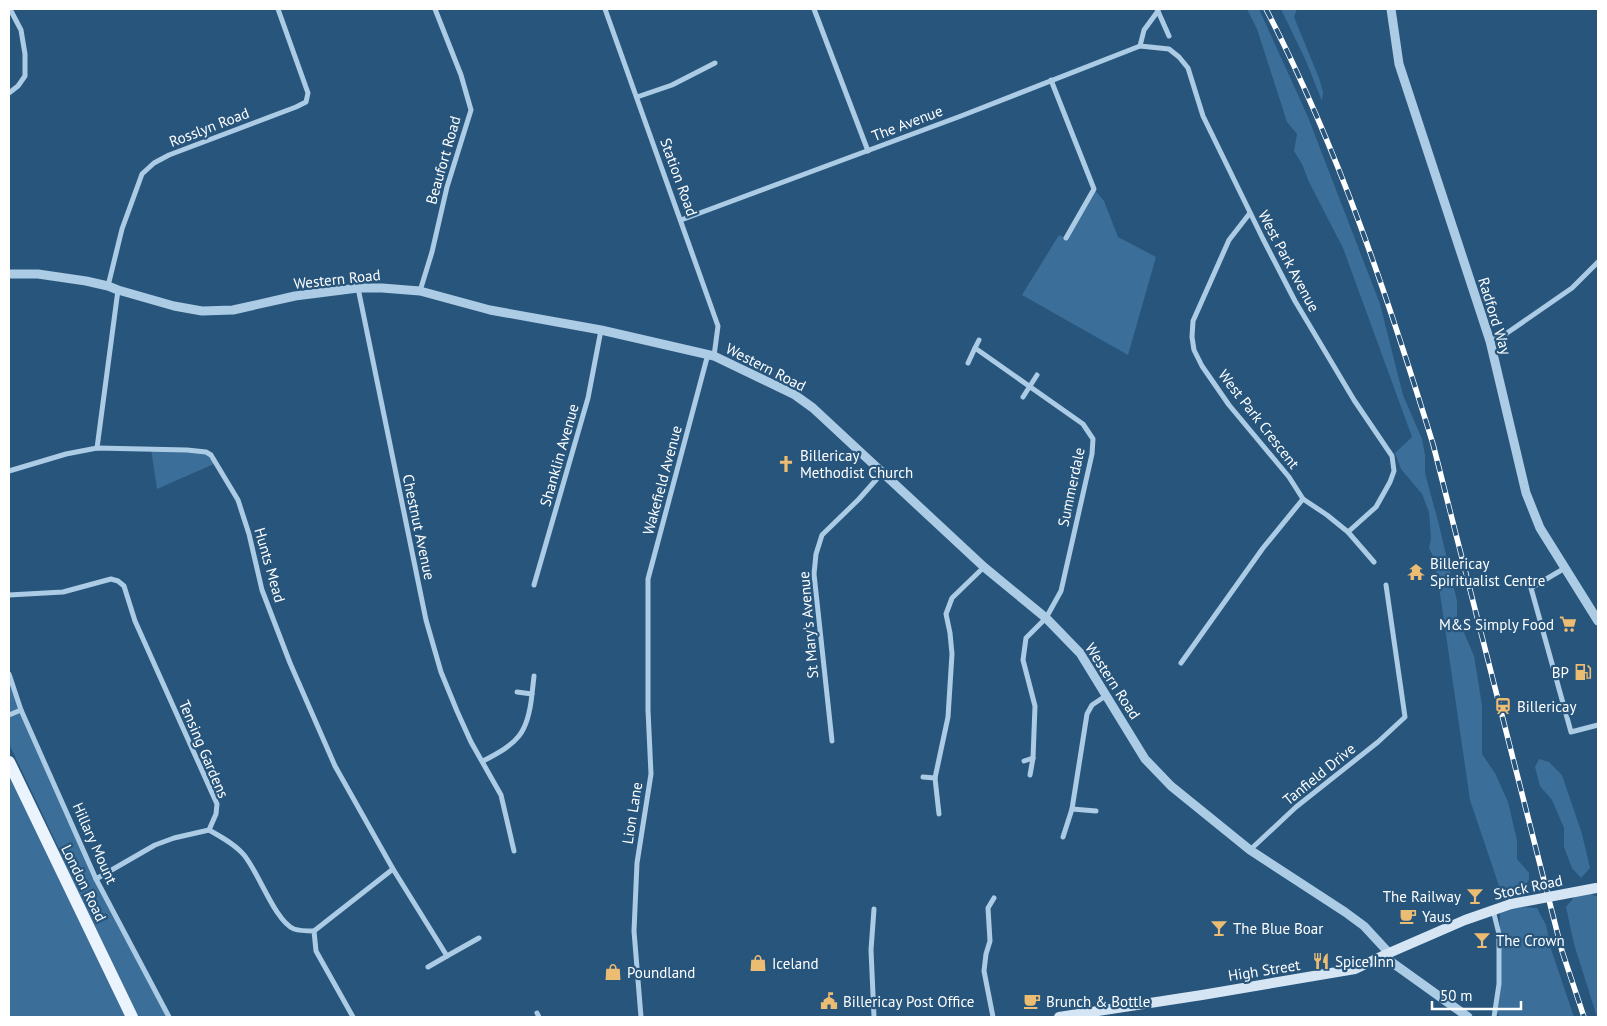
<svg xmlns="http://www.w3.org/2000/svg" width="1607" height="1026" font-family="'PT Sans',sans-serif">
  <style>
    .green { fill: #3b6e99 }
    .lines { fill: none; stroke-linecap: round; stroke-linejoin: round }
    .minor { stroke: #accbe4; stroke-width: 5 }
    .tertiary { stroke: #accbe4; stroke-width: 9 }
    .secondary { stroke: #d5e5f4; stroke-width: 10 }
    .primary { stroke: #ebf4fc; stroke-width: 12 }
    .rail-casing { stroke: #fff; stroke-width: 5.5 }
    .rail { stroke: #27557c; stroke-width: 4; stroke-dasharray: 11; stroke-linecap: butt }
    .secondary-bridge { stroke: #d5e5f4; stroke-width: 10 }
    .labels { text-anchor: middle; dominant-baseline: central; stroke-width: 4.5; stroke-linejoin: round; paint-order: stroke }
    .street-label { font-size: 15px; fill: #fff; stroke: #27557c }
    .poi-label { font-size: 15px; fill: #fff; stroke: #27557c; text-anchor: start }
  </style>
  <rect width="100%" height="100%" fill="#27557c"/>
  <g class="green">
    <polygon points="1247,9 1259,9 1308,117 1380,304 1403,395 1422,439 1425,455 1425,473 1439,525 1457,601 1457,616 1474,656 1482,705 1482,754 1495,773 1508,802 1517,840 1517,859 1529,873 1529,880 1517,895 1506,895 1499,886 1470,800 1438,580 1433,556 1429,548 1431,539 1429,512 1422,494 1401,469 1395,453 1412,437 1343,248 1309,182 1302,164 1294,151 1297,134 1287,122 1257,29"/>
    <polygon points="1281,9 1297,9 1294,17 1319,78 1323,92 1322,101 1306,61"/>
    <polygon points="1094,189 1104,201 1118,237 1156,257 1128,355 1022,295 1059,235 1066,238"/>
    <polygon points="151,449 206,452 216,463 157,489"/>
    <polygon points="9,674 21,710 96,879 167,1017 9,1017 9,762 70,890 59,849 9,744"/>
    <polygon points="1539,759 1549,762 1562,775 1582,834 1590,868 1581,878 1572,868 1564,847 1564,828 1552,800 1540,786 1535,767"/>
    <polygon points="1586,892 1598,897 1598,1017 1597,1017 1574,944 1566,907 1575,896"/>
    <polygon points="1522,907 1537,908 1546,925 1551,949 1574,1017 1500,1017 1495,1009 1499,984 1500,910"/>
  </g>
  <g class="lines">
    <g class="minor">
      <polyline points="605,9 718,326 714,356"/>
      <polyline points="814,9 868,151"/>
      <polyline points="1157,9 1169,36"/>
      <polyline points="1158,11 1144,30 1140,46 1169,49 1179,57 1188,68 1203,116 1263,239 1295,301 1354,400 1392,456 1394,471 1390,482 1376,507 1348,532"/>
      <polyline points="1051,80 1094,189 1066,238"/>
      <polyline points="9,93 18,86 25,76 25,54 21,30 10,9"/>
      <polyline points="637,97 672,85 715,63"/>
      <polyline points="1250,213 1229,240 1193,321 1192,337 1194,350 1202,366 1229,405 1289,477 1303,499 1327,515 1348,532 1374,562"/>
      <polyline points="681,220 961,116 1140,46"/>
      <polyline points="108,286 122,229 142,174 154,163 169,155 296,107 306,102 308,93 278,9"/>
      <polyline points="358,288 426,620 441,672 457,711 471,742 501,795 514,851"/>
      <polyline points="420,291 432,252 447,187 471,110 461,75 435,9"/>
      <polyline points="1490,341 1507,333 1572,288 1598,262"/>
      <polyline points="975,348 979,340"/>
      <polyline points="968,363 975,348 1083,424 1093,439 1092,454 1061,591 1046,618 1026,638 1023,660 1035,706 1033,758 1030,775"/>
      <polyline points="1023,397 1037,375"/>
      <polyline points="97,448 118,290"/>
      <polyline points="9,471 66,454 97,448 187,450 206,452 211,455 238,500 249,534 262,590 290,663 335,766 393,869 447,956 479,938"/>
      <polyline points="1565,568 1531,588 1571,732 1598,725"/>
      <polyline points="534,585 588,398 601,330"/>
      <path d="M9,595L63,592L111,579L118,581L124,586L135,621L217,804L216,814L209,830C221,837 235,844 244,855C259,873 275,921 294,929C300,931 308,931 314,931L316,951L353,1017"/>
      <polyline points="1181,663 1263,548 1303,499"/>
      <polyline points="9,674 21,710 96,879 169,1017"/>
      <polyline points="532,694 534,676"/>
      <polyline points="9,715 21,710"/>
      <polyline points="832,741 814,574 816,554 822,535 859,499 883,472"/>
      <path d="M483,761C518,743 528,734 532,694L517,692"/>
      <polyline points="1024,761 1033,758"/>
      <polyline points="923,777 935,778"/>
      <polyline points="1072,809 1096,811"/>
      <polyline points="939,814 935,778 948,717 952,654 950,633 946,614 952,598 984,567"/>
      <polyline points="1063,837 1072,809 1087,714 1092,705 1107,695"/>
      <polyline points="1250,850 1296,807 1378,742 1405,717 1386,585"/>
      <polyline points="96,879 155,845 174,838 209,830"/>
      <polyline points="874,909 871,950 874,1017"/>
      <polyline points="1493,910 1499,934 1499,984 1494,1017"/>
      <polyline points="314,931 393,869"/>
      <polyline points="428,967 447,956"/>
      <polyline points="537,1013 539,1017"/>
      <polyline points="641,1017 634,931 637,863 651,774 648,710 648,579 708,354"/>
      <polyline points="993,1017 984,971 986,954 990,941 988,908 994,898"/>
    </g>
    <g class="tertiary">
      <polyline points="1391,9 1399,64 1490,341 1526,493 1540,528 1598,621"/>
      <polyline points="9,274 38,274 86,281 108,286 118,290 174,306 202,311 233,310 295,296 358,288 382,288 420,291 490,310 601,330 714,356 795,395 813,408 984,567 1046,618 1080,653 1145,759 1171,786 1250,850 1345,912 1364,926 1389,953"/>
      <polyline points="1383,956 1468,1017"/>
    </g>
    <polyline class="secondary" points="1059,1017 1202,995 1355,969 1389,953 1465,920 1511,904"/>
    <polyline class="primary" points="9,762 132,1017"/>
    <g class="rail-casing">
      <path id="rail" d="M1266,9C1338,148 1387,295 1433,444L1562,951L1584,1017"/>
    </g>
    <use href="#rail" class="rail"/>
    <polyline class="secondary-bridge" points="1511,904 1596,888"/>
  </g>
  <defs>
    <g id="church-bare" transform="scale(1.35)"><path d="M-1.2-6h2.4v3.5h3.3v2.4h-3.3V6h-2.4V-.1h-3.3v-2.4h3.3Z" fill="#ecbc72" stroke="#27557c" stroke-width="2.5" paint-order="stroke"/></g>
    <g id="temple-bare" transform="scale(1.35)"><path d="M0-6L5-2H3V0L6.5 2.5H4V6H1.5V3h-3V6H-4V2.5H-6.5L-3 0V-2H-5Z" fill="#ecbc72" stroke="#27557c" stroke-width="2.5" paint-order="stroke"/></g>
    <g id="supermarket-bare" transform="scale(1.35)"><path d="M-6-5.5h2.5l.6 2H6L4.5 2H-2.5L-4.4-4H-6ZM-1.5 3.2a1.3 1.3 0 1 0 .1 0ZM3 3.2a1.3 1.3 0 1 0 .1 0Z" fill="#ecbc72" stroke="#27557c" stroke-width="2.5" paint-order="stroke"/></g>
    <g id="fuel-bare" transform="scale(1.35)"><path d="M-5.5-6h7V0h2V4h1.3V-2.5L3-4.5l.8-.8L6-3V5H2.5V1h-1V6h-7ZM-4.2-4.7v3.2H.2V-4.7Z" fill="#ecbc72" stroke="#27557c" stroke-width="2.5" paint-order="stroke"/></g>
    <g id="station-bare" transform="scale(1.35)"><path d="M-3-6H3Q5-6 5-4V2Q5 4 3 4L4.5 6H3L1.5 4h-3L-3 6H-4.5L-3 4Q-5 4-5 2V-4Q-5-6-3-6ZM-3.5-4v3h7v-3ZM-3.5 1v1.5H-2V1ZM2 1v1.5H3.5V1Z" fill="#ecbc72" stroke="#27557c" stroke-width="2.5" paint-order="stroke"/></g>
    <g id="bar-bare" transform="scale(1.35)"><path d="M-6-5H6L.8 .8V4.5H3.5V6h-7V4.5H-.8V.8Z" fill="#ecbc72" stroke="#27557c" stroke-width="2.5" paint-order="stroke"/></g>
    <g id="cafe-bare" transform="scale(1.35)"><path d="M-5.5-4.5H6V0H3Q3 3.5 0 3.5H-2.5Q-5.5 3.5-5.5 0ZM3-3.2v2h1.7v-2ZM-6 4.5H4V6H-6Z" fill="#ecbc72" stroke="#27557c" stroke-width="2.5" paint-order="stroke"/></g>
    <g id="restaurant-bare" transform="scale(1.35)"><path d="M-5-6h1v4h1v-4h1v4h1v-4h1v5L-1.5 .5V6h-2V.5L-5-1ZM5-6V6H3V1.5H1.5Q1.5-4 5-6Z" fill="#ecbc72" stroke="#27557c" stroke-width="2.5" paint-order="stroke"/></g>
    <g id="shop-bare" transform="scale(1.35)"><path d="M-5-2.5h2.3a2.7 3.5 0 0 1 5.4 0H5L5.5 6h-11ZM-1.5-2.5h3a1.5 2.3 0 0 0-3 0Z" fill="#ecbc72" stroke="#27557c" stroke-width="2.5" paint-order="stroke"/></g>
    <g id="civic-bare" transform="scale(1.35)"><path d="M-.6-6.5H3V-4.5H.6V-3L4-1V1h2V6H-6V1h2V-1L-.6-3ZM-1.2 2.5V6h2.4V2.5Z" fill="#ecbc72" stroke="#27557c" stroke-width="2.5" paint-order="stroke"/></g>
  </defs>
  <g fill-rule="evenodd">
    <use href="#church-bare" x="786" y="464"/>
    <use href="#temple-bare" x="1416" y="572"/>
    <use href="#supermarket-bare" x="1568" y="624"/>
    <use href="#fuel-bare" x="1583" y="672"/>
    <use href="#station-bare" x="1503" y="706"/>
    <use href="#bar-bare" x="1475" y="896"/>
    <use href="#cafe-bare" x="1408" y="916"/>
    <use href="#bar-bare" x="1219" y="928"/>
    <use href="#bar-bare" x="1482" y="940"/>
    <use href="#restaurant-bare" x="1321" y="961"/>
    <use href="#shop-bare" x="758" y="963"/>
    <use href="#shop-bare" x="613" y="972"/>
    <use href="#civic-bare" x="829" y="1001"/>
    <use href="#cafe-bare" x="1032" y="1001"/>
  </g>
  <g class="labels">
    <g class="street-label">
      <text transform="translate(907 123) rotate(-21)">The Avenue</text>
      <text transform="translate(209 127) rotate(-21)">Rosslyn Road</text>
      <text transform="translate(443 160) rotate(-74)">Beaufort Road</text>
      <text transform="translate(679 177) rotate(70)">Station Road</text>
      <text transform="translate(1289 261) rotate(62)">West Park Avenue</text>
      <text transform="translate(337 279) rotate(-6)">Western Road</text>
      <text transform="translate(1495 316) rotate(73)">Radford Way</text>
      <text transform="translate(766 367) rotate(27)">Western Road</text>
      <text transform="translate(1259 419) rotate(52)">West Park Crescent</text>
      <text transform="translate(559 455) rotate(-74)">Shanklin Avenue</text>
      <text transform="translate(662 480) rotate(-75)">Wakefield Avenue</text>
      <text transform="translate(1071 487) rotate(-78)">Summerdale</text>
      <text transform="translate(419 527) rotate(78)">Chestnut Avenue</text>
      <text transform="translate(270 565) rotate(74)">Hunts Mead</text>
      <text transform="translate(808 625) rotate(-95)">St Mary's Avenue</text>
      <text transform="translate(1113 681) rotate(57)">Western Road</text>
      <text transform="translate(204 749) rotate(67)">Tensing Gardens</text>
      <text transform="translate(1319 774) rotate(-39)">Tanfield Drive</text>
      <text transform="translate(632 813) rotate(-81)">Lion Lane</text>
      <text transform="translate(95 843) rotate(66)">Hillary Mount</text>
      <text transform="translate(84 883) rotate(64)">London Road</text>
      <text transform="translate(1528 887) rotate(-12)">Stock Road</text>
      <text transform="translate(1264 970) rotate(-9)">High Street</text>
    </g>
    <g class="poi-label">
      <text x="800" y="455">Billericay<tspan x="800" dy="17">Methodist Church</tspan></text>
      <text x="1430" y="563">Billericay<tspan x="1430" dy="17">Spiritualist Centre</tspan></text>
      <text x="1554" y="624" text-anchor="end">M&amp;S Simply Food</text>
      <text x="1569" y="672" text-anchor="end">BP</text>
      <text x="1517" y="706">Billericay</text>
      <text x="1461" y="896" text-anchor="end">The Railway</text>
      <text x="1422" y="916">Yaus</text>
      <text x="1233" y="928">The Blue Boar</text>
      <text x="1496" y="940">The Crown</text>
      <text x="1335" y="961">Spice Inn</text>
      <text x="772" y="963">Iceland</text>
      <text x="627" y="972">Poundland</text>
      <text x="843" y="1001">Billericay Post Office</text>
      <text x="1046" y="1001">Brunch &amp; Bottle</text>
    </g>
  </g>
  <rect width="1607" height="1026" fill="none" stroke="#ffffff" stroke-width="20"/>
  <path d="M1432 1001v8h89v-8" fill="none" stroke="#ffffff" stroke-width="2.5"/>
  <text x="1440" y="1001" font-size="15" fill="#ffffff" stroke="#27557c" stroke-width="4" paint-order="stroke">50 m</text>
</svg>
